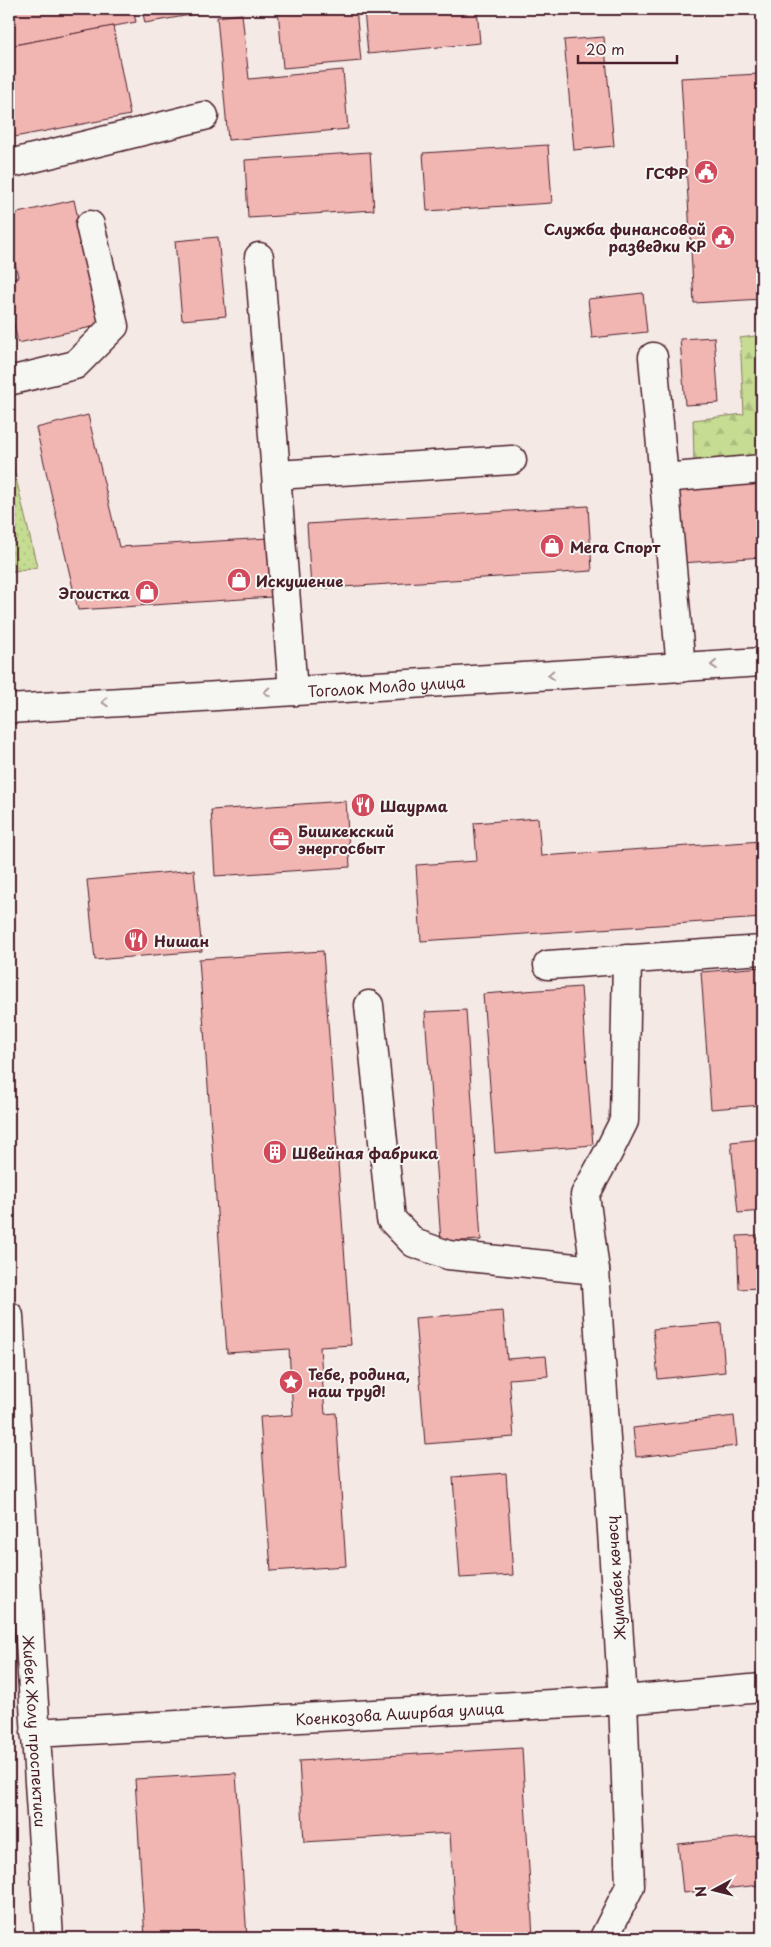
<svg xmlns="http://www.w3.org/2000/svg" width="771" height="1947" font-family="'Playpen Sans',sans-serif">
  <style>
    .grass { fill: url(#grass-dots); stroke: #887e5e }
    .forest { fill: url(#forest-firs); stroke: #887e5e }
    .building { fill: #f1b5b2; stroke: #4a1f2b }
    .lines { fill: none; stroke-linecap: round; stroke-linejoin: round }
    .minor-casing { stroke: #4a1f2b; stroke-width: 31 }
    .major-casing { stroke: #4a1f2b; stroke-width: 31 }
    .minor { stroke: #f6f6f2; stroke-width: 28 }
    .major { stroke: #f6f6f2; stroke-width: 28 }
    .oneway { stroke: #a99598 }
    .labels { text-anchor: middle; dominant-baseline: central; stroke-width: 4; stroke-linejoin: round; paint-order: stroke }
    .poi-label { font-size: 15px; font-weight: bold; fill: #4a1f2b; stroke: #f6f6f2; text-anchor: start }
    .street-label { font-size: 15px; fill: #4a1f2b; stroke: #f6f6f2 }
  </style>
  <defs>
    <pattern id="grass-dots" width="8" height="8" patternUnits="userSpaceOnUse" patternTransform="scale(1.25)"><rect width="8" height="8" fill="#c5dc92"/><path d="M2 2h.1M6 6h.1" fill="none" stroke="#abbc7e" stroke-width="1.8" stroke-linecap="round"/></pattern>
    <pattern id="forest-firs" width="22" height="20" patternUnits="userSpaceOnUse" patternTransform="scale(1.25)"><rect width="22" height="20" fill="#c5dc92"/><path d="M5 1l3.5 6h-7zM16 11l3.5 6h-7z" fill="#abbc7e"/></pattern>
  </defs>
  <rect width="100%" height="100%" fill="#f5e9e5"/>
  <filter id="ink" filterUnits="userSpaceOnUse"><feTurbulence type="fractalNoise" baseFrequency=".02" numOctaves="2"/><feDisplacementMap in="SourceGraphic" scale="10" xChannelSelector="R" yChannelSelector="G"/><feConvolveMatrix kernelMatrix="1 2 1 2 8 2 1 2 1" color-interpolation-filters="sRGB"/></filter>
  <g filter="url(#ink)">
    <polygon class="grass" points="9,449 37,567 9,572"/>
    <polygon class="forest" points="762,335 762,456 694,462 693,420 744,414 740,338"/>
    <g class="building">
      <polygon points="9,9 133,9 136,22 9,46"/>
      <polygon points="142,9 224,9 145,23"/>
      <polygon points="278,9 356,9 361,61 283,68"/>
      <polygon points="373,9 477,9 480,43 368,54 364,10"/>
      <polygon points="242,14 249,79 343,70 348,129 228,140 217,17"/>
      <polygon points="113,26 130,115 9,138 9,46"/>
      <polygon points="604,37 614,146 574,150 564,40"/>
      <polygon points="759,74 762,128 762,299 694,303 681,78"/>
      <polygon points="548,145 552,203 427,211 423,153"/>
      <polygon points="370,152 374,210 248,218 245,160"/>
      <polygon points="74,200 101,325 18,343 9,302 9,279 18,277 9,233 9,215"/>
      <polygon points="218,237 226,316 182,320 175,241"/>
      <polygon points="643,293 647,332 592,338 588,299"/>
      <polygon points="714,337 719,403 685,405 680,339"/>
      <polygon points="88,415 119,547 268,538 272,597 78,610 36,428"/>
      <polygon points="762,480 762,557 682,563 676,487"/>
      <polygon points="588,506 592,571 311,589 307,524"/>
      <polygon points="346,801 350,867 215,876 211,810"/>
      <polygon points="538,818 541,856 762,841 762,918 421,941 416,865 477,861 474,823"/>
      <polygon points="194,870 202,951 95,960 87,880"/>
      <polygon points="323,951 351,1345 320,1347 325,1414 336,1413 346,1566 271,1571 260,1417 293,1415 289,1349 227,1353 199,959"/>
      <polygon points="762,967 762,1105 711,1109 701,972"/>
      <polygon points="581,987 593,1145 495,1153 483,994"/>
      <polygon points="466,1010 481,1240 441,1242 425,1012"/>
      <polygon points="762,1139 762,1211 738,1213 731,1142"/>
      <polygon points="762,1235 762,1288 739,1289 737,1236"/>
      <polygon points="503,1311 507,1359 546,1356 548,1376 509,1379 514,1437 425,1444 415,1318"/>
      <polygon points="721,1323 725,1372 658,1379 653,1329"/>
      <polygon points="734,1416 737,1446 636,1457 633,1428"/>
      <polygon points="506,1473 513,1575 460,1578 453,1477"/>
      <polygon points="522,1748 533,1938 456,1938 450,1833 304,1842 299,1761"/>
      <polygon points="236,1773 247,1938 145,1938 135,1779"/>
      <polygon points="757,1836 761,1885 683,1893 678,1844"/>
    </g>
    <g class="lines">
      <g class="minor-casing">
        <g id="minor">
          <polyline points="9,164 204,116"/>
          <polyline points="259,257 293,691"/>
          <polyline points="653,357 681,668"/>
          <polyline points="9,381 75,365 114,326 90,225"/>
          <polyline points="277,475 512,460"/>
          <polyline points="664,478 762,469"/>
          <polyline points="548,965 762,950"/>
          <polyline points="369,1005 391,1219 414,1243 448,1255 595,1270"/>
          <path id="s1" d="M35,1733L623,1700L762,1688"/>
          <polyline points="604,1938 630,1886 623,1700 595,1270 585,1195 608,1153 624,1121 627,959"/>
        </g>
      </g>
      <g class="major-casing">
        <g id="major">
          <path id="s2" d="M9,709L762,662"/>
          <path id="s3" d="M9,1316L49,1938"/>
        </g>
      </g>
      <use href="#minor" class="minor"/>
      <use href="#major" class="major"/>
    </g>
    <defs><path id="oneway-chevron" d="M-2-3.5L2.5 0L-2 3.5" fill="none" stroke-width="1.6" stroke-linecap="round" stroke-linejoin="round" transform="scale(1.25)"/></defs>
    <g class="oneway">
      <use href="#oneway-chevron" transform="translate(714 665) rotate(176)"/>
      <use href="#oneway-chevron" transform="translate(551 675) rotate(177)"/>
      <use href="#oneway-chevron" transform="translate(267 692) rotate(177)"/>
      <use href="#oneway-chevron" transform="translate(105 702) rotate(177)"/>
    </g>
  </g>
  <defs>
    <g id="civic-disc" transform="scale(1.25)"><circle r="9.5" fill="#d1495b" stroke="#f6f6f2"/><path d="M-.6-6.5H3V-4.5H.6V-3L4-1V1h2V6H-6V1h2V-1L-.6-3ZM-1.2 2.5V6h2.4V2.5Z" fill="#fff"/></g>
    <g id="shop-disc" transform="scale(1.25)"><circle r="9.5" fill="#d1495b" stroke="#f6f6f2"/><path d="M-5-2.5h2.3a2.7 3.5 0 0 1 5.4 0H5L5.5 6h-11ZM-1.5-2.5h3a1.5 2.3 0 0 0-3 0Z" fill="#fff"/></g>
    <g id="restaurant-disc" transform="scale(1.25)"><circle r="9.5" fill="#d1495b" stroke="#f6f6f2"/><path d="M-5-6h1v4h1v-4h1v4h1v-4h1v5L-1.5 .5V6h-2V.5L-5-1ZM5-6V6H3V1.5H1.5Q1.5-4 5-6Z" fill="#fff"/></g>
    <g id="office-disc" transform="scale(1.25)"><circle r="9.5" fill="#d1495b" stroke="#f6f6f2"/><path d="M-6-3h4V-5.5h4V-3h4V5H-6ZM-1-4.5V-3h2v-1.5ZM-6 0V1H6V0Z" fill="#fff"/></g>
    <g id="building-disc" transform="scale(1.25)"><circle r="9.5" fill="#d1495b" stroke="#f6f6f2"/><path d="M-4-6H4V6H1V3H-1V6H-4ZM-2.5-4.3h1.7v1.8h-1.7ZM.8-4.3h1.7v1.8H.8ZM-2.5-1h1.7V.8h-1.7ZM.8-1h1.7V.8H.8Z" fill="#fff"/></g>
    <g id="sight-disc" transform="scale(1.25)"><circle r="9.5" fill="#d1495b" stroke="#f6f6f2"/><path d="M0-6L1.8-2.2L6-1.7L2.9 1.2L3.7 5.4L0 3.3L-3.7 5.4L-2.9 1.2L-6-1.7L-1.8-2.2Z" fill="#fff"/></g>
  </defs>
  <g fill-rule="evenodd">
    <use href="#civic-disc" x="706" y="172"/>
    <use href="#civic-disc" x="723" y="237"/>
    <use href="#shop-disc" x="552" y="546"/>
    <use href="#shop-disc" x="239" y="580"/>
    <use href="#shop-disc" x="147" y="592"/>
    <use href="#restaurant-disc" x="363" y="805"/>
    <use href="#office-disc" x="281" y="839"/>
    <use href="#restaurant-disc" x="136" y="940"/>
    <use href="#building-disc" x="275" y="1152"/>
    <use href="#sight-disc" x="291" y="1382"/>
  </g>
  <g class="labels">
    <g class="poi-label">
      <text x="688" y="172" text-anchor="end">ГСФР</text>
      <text x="706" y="228" text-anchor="end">Служба финансовой<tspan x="706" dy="17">разведки КР</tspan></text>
      <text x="570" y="546">Мега Спорт</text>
      <text x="256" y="580">Искушение</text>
      <text x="130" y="592" text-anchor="end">Эгоистка</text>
      <text x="380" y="805">Шаурма</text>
      <text x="298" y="830">Бишкекский<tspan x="298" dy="17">энергосбыт</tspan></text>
      <text x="154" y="940">Нишан</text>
      <text x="292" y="1152">Швейная фабрика</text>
      <text x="308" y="1373">Тебе, родина,<tspan x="308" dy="17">наш труд!</tspan></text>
    </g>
    <g class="street-label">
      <text stroke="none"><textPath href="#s2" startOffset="378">Тоголок Молдо улица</textPath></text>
      <text transform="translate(615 1578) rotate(-94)">Жумабек көчөсү</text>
      <text stroke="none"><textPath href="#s1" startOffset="365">Коенкозова Аширбая улица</textPath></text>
      <text stroke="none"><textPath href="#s3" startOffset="416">Жибек Жолу проспектиси</textPath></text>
    </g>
  </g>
  <rect width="771" height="1947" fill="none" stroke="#f6f6f2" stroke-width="30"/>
  <rect x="15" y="15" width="741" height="1917" fill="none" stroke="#4a1f2b" stroke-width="2" filter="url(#ink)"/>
  <g transform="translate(714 1890) rotate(263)" stroke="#f6f6f2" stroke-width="4" paint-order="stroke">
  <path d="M0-4L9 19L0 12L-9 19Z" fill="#4a1f2b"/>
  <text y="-8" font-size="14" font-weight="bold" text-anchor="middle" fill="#4a1f2b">N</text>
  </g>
  <path d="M578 55v8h99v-8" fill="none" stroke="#4a1f2b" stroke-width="2.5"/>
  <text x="586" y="55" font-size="15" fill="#4a1f2b" stroke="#f6f6f2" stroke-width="4" paint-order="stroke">20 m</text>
</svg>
